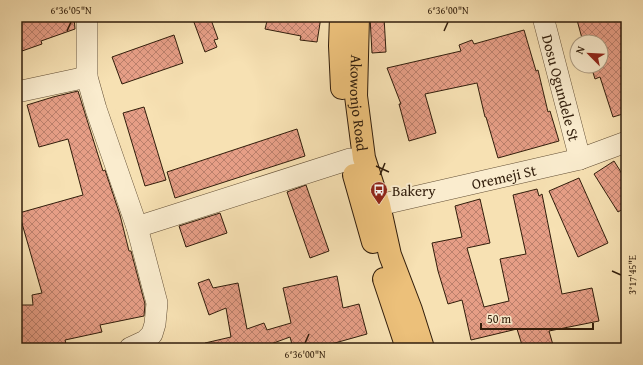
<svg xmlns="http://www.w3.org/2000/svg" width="643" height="365" font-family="'Gentium Book Plus',serif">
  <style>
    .building { fill: url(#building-cross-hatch); stroke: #311d0b }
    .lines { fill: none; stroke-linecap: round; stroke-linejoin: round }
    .minor-casing { stroke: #624e35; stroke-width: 22 }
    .major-casing { stroke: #311d0b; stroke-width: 24 }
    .minor { stroke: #faecce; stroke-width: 21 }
    .major { stroke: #ecc07a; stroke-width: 22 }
    .ticks { fill: none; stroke: #311d0b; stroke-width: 1.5 }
    .labels { text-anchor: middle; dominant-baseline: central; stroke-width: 4; stroke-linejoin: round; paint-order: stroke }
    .street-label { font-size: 15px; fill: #311d0b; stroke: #faecce }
    .poi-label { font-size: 15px; fill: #311d0b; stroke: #faecce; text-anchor: start }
    .neatline { fill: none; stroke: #311d0b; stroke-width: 1.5 }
    .ticks-label { font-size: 10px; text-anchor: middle; fill: #311d0b }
  </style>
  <defs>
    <pattern id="building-cross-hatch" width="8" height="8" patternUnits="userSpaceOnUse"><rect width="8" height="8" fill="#e69e86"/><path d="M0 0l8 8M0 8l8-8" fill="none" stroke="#bb806c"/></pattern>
  </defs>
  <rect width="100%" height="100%" fill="#f7e1b3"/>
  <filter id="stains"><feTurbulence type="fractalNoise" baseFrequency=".005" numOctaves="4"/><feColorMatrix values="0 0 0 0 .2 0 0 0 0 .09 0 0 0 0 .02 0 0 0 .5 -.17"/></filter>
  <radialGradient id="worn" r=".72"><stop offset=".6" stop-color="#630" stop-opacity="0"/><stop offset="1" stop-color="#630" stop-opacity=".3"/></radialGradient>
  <g class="building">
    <polygon points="17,17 74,17 75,29 41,41 42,44 22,51 17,38"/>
    <polygon points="192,17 210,17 218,39 214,40 217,47 205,52"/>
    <polygon points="268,17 321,17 317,42 300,40 301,36 265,29"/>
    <polygon points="370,17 384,17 386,52 372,53"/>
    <polygon points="587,17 626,17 626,113 613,117 600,77 595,79 591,66 601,66 601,42 583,42 577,20"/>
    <polygon points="524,30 536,71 538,70 548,112 550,111 559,141 498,158 486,117 485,117 477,83 425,94 436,133 409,141 399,104 401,104 387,68 461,51 459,45 472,40 474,44"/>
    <polygon points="174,35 183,63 122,84 112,57"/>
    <polygon points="78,91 103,171 105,170 120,215 129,251 131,251 145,304 144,316 100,325 102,332 65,340 67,348 17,348 17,305 33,305 32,295 42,293 19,213 83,195 68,139 39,147 27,105 53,97"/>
    <polygon points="144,107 166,180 145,186 123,113"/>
    <polygon points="297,129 305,156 175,198 167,172"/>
    <polygon points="614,161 626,180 626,207 618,212 594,174"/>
    <polygon points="579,178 608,243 578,257 549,191"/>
    <polygon points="306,185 329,251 310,258 287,192"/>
    <polygon points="537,189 539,196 542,194 562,294 592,288 599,321 549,331 553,345 545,348 523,348 517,329 471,340 462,300 448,304 438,271 432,243 462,237 455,206 480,199 490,243 467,248 484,307 509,301 500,259 526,254 513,195"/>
    <polygon points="220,213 227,233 186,247 179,226"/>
    <polygon points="337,276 343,308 359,304 367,334 317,348 293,348 290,337 260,348 205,348 205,343 231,337 226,308 209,315 198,283 209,279 213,288 238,283 247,329 264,323 267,330 291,323 283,288"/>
  </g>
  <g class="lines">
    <g class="minor-casing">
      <g id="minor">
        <polyline points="87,17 87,77 96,109 137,227 157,303 155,324 152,334 145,341 130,348"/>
        <path id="s1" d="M543,17L580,159"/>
        <polyline points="17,92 87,77"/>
        <path id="s2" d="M379,205L580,159L626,142"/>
        <polyline points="137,227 350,159"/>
      </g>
    </g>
    <g class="major-casing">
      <g id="major">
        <polyline points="341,17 340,46 342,88"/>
        <path id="s3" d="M358,17L356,96L364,158L379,205L390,255L411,310L423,348"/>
        <polyline points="354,175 373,242"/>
        <polyline points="384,279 407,348"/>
      </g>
    </g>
    <use href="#minor" class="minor"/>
    <use href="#major" class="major"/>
  </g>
  <path class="ticks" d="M67,31L71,22M444,31L448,22M376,166L389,172M380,175L385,163M612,271L621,275M305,343L309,334"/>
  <defs>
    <g id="bus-pin" transform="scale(0.9)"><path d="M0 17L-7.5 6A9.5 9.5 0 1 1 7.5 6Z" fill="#8f2418" stroke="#faecce"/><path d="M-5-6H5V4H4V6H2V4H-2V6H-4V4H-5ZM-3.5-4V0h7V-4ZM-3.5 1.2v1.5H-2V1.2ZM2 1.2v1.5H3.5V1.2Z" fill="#fff"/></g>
  </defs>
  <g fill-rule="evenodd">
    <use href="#bus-pin" x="379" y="190"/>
  </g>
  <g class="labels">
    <g class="street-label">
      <text stroke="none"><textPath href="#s1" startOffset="73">Dosu Ogundele St</textPath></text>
      <text stroke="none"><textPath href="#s3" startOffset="86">Akowonjo Road</textPath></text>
      <text stroke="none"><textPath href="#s2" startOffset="128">Oremeji St</textPath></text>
    </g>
    <g class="poi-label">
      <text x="392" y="190">Bakery</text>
    </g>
  </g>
  <rect width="643" height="365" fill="none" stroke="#f7e1b3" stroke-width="44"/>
  <g transform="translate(589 54) rotate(294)"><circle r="19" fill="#faecce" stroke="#aa9980"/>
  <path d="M0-3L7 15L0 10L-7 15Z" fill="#8f2418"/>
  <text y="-6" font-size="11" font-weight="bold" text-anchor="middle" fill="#311d0b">N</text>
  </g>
  <path d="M481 323v6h112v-6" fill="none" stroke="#311d0b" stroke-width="2"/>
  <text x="487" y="323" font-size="12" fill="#311d0b" stroke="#faecce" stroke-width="3" paint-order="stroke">50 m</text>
  <rect x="22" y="22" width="599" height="321" class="neatline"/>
  <g class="ticks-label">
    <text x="71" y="14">6°36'05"N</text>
    <text x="448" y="14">6°36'00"N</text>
    <text transform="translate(632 275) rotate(-90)" y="4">3°17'45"E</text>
    <text x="305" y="358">6°36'00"N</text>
  </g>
  <rect width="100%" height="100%" filter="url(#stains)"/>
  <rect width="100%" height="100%" fill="url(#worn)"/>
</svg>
